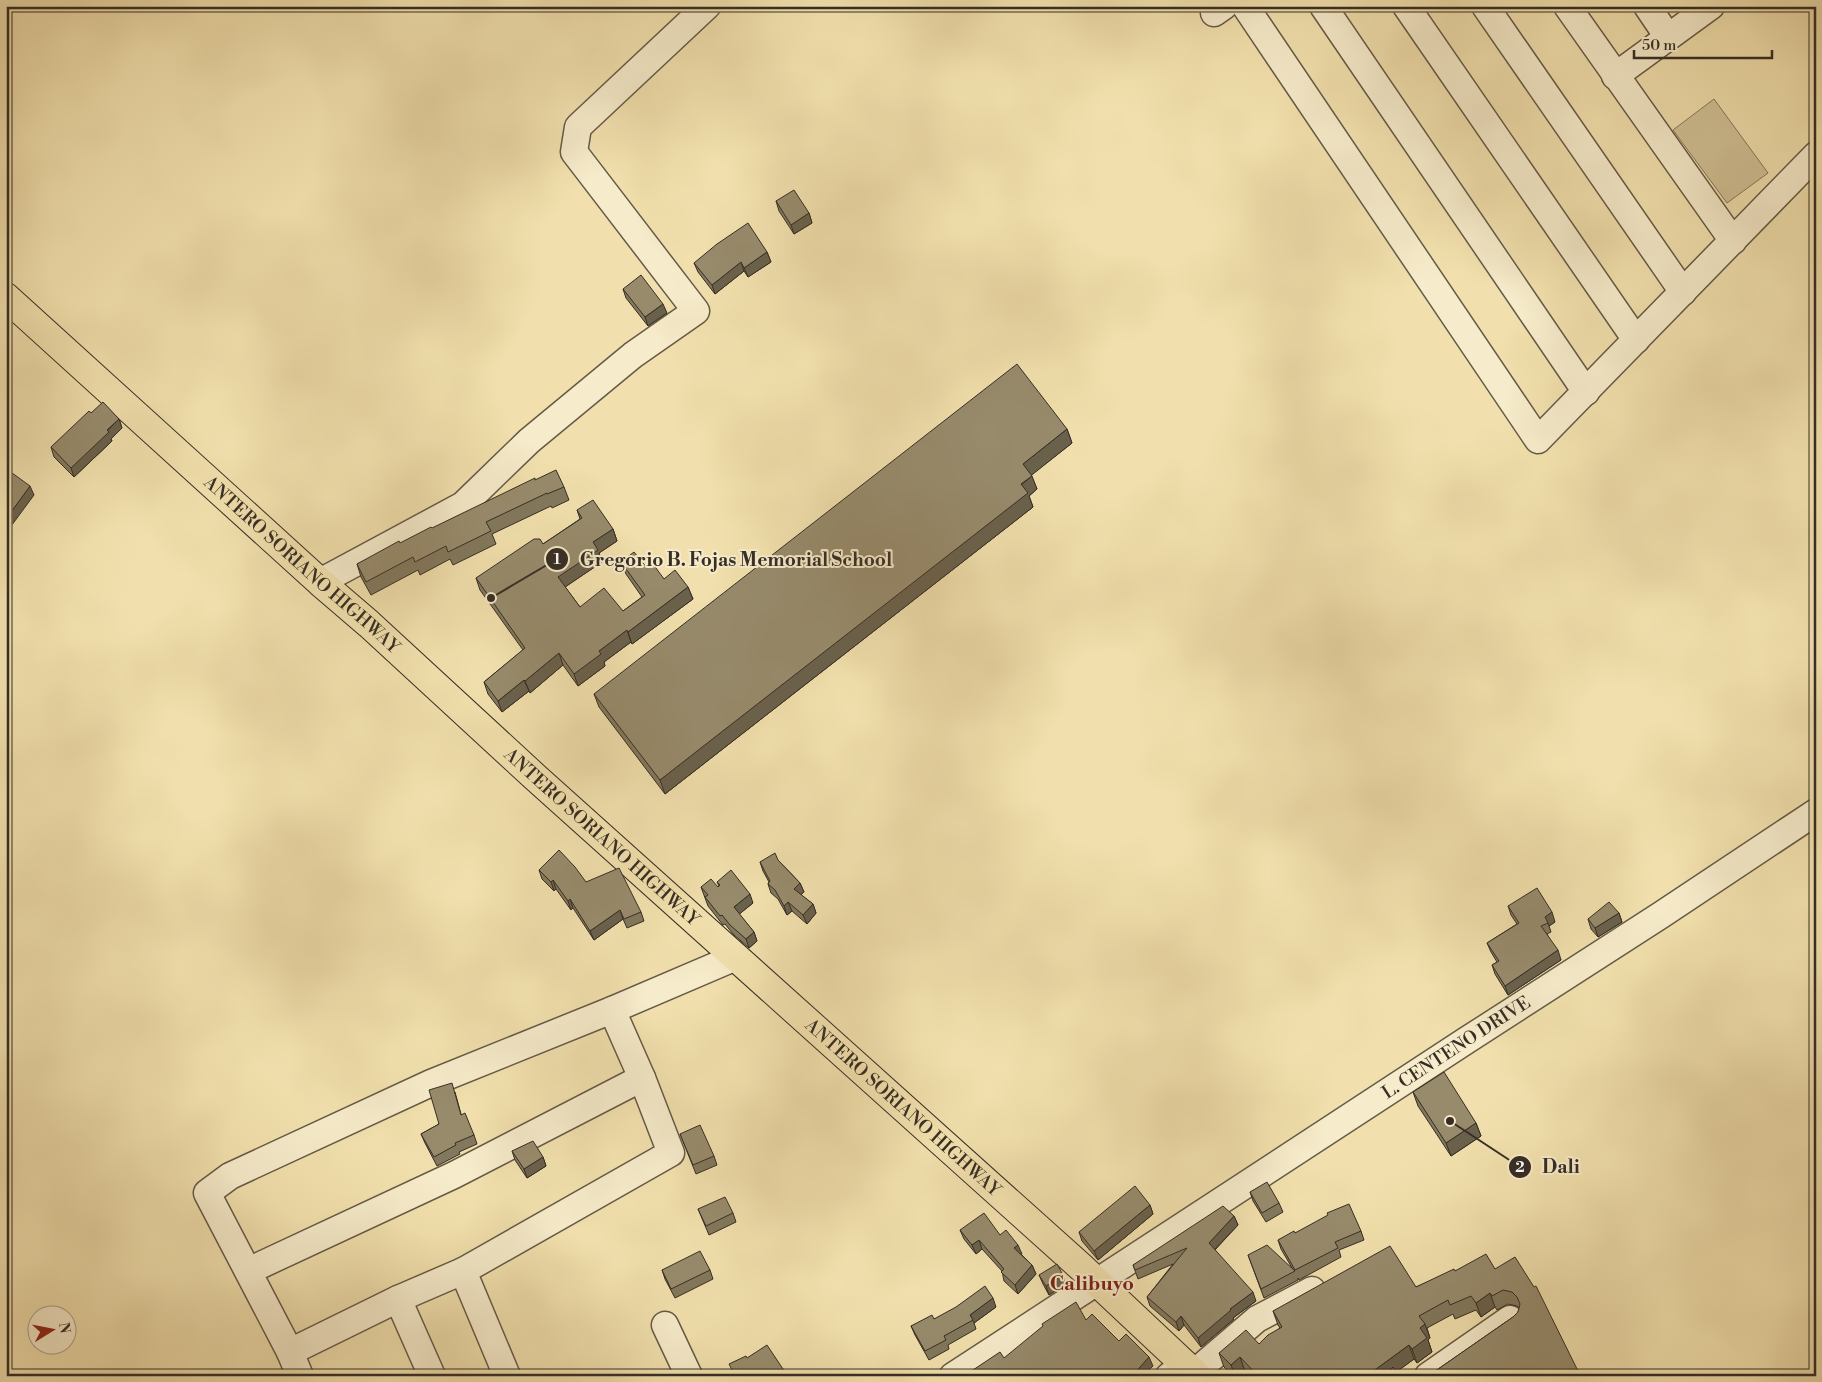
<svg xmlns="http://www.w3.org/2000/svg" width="1822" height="1382" font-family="'Libre Bodoni',serif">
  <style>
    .green { fill: #d1c296; stroke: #84785e }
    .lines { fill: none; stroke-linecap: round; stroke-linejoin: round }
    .minor-casing { stroke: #655a47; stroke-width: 29 }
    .major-casing { stroke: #362e25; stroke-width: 30 }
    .minor { stroke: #f6ebca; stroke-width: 26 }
    .major { stroke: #f1e0ad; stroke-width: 28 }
    .wall { fill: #82785d; stroke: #362e25 }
    .shaded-wall { fill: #6a614c; stroke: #362e25 }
    .building { fill: #978b6c; stroke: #362e25 }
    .labels { text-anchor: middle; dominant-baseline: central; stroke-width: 4; stroke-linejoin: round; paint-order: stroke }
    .street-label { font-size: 18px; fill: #362e25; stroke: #f6ebca }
    .quarter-label { font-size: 20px; font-weight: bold; fill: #7a1f14; stroke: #f6ebca }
    .leader { fill: none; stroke: #362e25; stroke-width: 2 }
    .callout-dot { fill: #362e25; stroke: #f6ebca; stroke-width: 2 }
    .mark-label { font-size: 15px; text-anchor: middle; font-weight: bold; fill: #fff }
    .callout-label { font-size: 19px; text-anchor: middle; font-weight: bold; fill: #362e25; stroke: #f6ebca; stroke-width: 4; stroke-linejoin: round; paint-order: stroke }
  </style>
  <rect width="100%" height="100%" fill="#f1e0ad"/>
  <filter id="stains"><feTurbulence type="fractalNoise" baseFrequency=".004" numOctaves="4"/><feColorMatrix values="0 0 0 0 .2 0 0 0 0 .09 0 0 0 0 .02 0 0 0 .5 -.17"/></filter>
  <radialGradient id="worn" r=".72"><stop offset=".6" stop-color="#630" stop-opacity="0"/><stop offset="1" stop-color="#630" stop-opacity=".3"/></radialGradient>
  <polygon class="green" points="1714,99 1768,173 1727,203 1673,130"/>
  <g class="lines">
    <g class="minor-casing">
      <g id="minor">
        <polyline points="1245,6 1538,440 1816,155"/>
        <polyline points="1323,6 1586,392"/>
        <polyline points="1406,6 1636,340"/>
        <polyline points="1485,6 1683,292"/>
        <polyline points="1567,6 1733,241"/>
        <polyline points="1647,6 1668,37"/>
        <polyline points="1214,13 1224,6"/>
        <polyline points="1615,76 1711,6"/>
        <polyline points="320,582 463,505 529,441 633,355 696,311 574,152 578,127 707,6"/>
        <polyline points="248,1271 454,1175 642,1078"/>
        <polyline points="398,1299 432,1376"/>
        <polyline points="665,1325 689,1376"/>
        <polyline points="290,1352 398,1299 463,1271"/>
        <polyline points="1194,1373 1257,1319 1312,1290"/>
        <polyline points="300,1376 290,1352 207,1193 230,1176 431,1083 612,1010 736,957"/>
        <polyline points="507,1376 463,1271 671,1153 642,1078 612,1010"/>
        <path id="s1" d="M953,1376L1467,1040L1661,915L1816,812"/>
        <polyline points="1169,1376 1184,1365"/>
        <polyline points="1428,1376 1510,1319"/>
      </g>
    </g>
    <g class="major-casing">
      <g id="major">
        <path id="s2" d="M6,297L320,582L369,624L535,777L1081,1267L1197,1376"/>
      </g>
    </g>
    <use href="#minor" class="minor"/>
    <use href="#major" class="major"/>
  </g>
  <g class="wall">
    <polygon points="776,201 809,213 812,223 794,234 779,211"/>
    <polygon points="767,252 771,262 748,277 744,271 715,294 698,272 694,263"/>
    <polygon points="623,289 667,313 648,326 626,298"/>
    <polygon points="91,413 119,419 122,428 111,439 112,441 74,477 54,457 51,447"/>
    <polygon points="1067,429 1072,443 1031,475 1037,489 1029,496 1033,507 665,794 599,707 594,694"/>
    <polygon points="535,480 564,487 569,500 552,508 551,506 492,534 496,544 453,565 450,559 420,575 418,570 371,595 361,577 357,564"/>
    <polygon points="577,510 613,529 617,541 599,553 602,562 565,587 580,607 623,611 642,597 626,574 621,562 647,568 664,579 688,587 693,599 632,644 631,642 604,662 605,666 578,686 563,665 530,693 529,691 502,712 488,694 484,682 523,650 480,590 476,578 543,544 580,519"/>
    <polygon points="778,860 800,883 804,892 801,895 813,904 816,913 807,924 792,911 787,915 778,899 771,893 768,884 769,882 763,871 760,862"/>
    <polygon points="539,870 586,882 641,912 644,921 627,928 623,919 594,940 573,908 571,910 556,889 554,891 542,879"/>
    <polygon points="717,882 753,903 739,914 754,932 757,941 749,948 733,934 725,924 723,925 708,906 701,887 718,887 719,886"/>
    <polygon points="1508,906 1555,922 1549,926 1551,932 1547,934 1561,960 1508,995 1495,974 1492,965 1497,962 1491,952 1487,943 1517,924 1511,915"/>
    <polygon points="1619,913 1622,922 1598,937 1591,929 1588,919"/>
    <polygon points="455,1092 461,1114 474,1135 477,1144 459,1152 460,1154 437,1166 425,1143 421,1134 439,1124"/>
    <polygon points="1413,1092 1476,1123 1481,1136 1451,1156 1418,1106"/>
    <polygon points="680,1134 714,1156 717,1165 696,1174"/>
    <polygon points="512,1151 543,1157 546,1166 527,1178 515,1160"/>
    <polygon points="1250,1192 1279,1203 1283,1212 1266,1222 1253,1201"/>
    <polygon points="1150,1205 1153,1214 1098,1260 1082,1241 1079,1232"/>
    <polygon points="698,1209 733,1213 736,1222 709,1235"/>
    <polygon points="1234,1216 1238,1225 1215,1250 1256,1301 1233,1318 1234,1319 1201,1347 1184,1325 1179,1331 1150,1306 1147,1297 1173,1264 1138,1279 1133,1265"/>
    <polygon points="960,1230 1000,1235 1022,1254 1021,1254 1032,1265 1036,1274 1018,1294 1004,1281 1002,1271 982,1249 976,1254 964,1239"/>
    <polygon points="1361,1231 1364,1240 1339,1250 1341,1257 1299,1280 1298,1278 1298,1280 1264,1298 1248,1255 1292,1268 1281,1249 1278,1240 1295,1233"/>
    <polygon points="1495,1269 1579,1373 1584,1376 1431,1374 1513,1317 1518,1312 1519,1308 1517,1306 1508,1304 1497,1310 1495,1307 1481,1317 1476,1310 1455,1319 1453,1314 1427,1328 1430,1338 1428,1340 1432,1352 1417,1363 1414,1359 1396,1372 1399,1376 1250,1376 1245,1371 1240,1376 1233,1376 1224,1367 1219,1353 1259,1344 1280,1328 1278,1325 1273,1311 1416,1287 1455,1271"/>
    <polygon points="662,1270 710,1270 713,1279 675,1298 665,1279"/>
    <polygon points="1039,1275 1066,1284 1049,1295 1043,1284"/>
    <polygon points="996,1307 974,1323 976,1329 948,1345 949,1349 929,1360 915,1335 911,1326 934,1319"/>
  </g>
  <g class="shaded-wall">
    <polygon points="809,213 812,223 794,234 791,225"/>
    <polygon points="767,252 771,262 748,277 744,268"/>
    <polygon points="741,262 744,271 715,294 712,285"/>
    <polygon points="663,304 667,313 648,326 645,317"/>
    <polygon points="119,419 122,428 111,439 112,441 74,477 71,468"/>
    <polygon points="1067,429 1072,443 1028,478 1023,464"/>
    <polygon points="1032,476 1037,489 1029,496 1033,507 665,794 660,780"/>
    <polygon points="30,486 34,495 6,533 6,519"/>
    <polygon points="613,529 617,541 599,553 602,562 562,589 558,577 593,542"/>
    <polygon points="6,547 9,553 6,555"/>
    <polygon points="688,587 693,599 632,644 628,632"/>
    <polygon points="627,630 631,642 604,662 605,666 578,686 574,674 599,651"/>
    <polygon points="559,653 563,665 530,693 525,681"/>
    <polygon points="524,680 529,691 502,712 498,701"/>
    <polygon points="553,880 556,889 554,891 551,882"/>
    <polygon points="800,883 804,892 797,898 794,889"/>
    <polygon points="750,894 753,903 737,916 734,907"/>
    <polygon points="570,899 573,908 571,910 568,901"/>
    <polygon points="788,902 792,911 787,915 784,906"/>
    <polygon points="813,904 816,913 807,924 803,915"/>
    <polygon points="620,910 623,919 594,940 590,931"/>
    <polygon points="1552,912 1555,922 1549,926 1545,917"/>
    <polygon points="1619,913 1622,922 1598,937 1595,928"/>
    <polygon points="754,932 757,941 749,948 746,939"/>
    <polygon points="1558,950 1561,960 1508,995 1505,986"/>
    <polygon points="1476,1123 1481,1136 1451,1156 1446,1143"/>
    <polygon points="543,1157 546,1166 527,1178 524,1169"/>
    <polygon points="1150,1205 1153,1214 1098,1260 1094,1251"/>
    <polygon points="1234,1216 1238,1225 1212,1252 1209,1243"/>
    <polygon points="979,1240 982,1249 976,1254 972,1245"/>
    <polygon points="1018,1245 1022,1254 1018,1257 1014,1248"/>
    <polygon points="1032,1265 1036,1274 1018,1294 1015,1285"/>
    <polygon points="1063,1275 1066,1284 1049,1295 1046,1286"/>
    <polygon points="1253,1292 1256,1301 1233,1318 1234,1319 1201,1347 1198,1338 1230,1309"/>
    <polygon points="1490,1293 1495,1307 1481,1317 1476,1303"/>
    <polygon points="993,1298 996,1307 974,1323 970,1315"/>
    <polygon points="1181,1316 1184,1325 1179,1331 1176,1322"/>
    <polygon points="1425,1324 1430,1338 1428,1340 1432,1352 1417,1363 1412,1349 1420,1328"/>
    <polygon points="1409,1345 1414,1359 1391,1376 1373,1376 1372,1372"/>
    <polygon points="1149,1357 1153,1366 1143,1376 1132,1376"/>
    <polygon points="1240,1357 1245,1371 1240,1376 1235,1376 1231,1365"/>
    <polygon points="1371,1371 1373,1376 1364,1376"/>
    <polygon points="785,1372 786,1376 779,1376"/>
  </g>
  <g class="building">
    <polygon points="794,190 809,213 791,225 776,201"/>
    <polygon points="748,223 767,252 744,268 741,262 712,285 694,263 717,244"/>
    <polygon points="641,275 663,304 645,317 623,289"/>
    <polygon points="1017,364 1067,429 1023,464 1032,476 1021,484 1028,493 660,780 594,694"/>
    <polygon points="103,402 119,419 107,430 109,432 71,468 51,447 89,411 91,413"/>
    <polygon points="8,470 30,486 6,519 6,473"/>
    <polygon points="556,470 564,487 547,494 547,493 486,522 491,531 448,552 446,546 415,562 413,557 366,582 357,564 399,541 400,543 431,527 432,528 535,478 535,480"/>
    <polygon points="593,500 613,529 593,542 598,550 558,577 580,607 604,588 623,611 645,595 621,562 634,552 647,568 653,564 664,579 675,570 688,587 628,632 627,630 599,651 601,654 574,674 559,653 525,681 524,680 498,701 484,682 525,648 476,578 534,539 540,539 543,544 582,518 577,510"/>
    <polygon points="559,850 575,867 586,882 619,868 641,912 624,919 620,910 590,931 570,899 568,901 553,880 551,882 539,870"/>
    <polygon points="775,853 778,860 800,883 794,889 813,904 803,915 788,902 784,906 775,890 768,884 770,881 760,862"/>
    <polygon points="731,870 750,894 734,907 754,932 746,939 730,925 722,915 720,916 705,897 708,895 701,887 711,879 718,887 720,885 717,882"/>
    <polygon points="1537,888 1552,912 1545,917 1548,923 1541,926 1558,950 1505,986 1492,965 1499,961 1487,943 1519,923 1508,906"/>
    <polygon points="1609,902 1619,913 1595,928 1588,919"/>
    <polygon points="1444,1072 1476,1123 1446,1143 1413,1092"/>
    <polygon points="452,1083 461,1115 465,1113 474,1135 455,1143 456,1145 434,1157 421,1134 439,1124 429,1090"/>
    <polygon points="700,1125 714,1156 693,1165 680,1134"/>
    <polygon points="533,1141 543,1157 524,1169 512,1151"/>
    <polygon points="1267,1182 1279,1203 1262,1213 1250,1192"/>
    <polygon points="1135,1186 1150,1205 1094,1251 1079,1232"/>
    <polygon points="725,1197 733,1213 706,1226 698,1209"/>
    <polygon points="1349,1204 1361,1231 1335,1242 1338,1248 1295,1270 1278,1240 1294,1231 1295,1233 1328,1215 1327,1213"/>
    <polygon points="1223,1206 1234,1216 1209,1243 1253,1292 1230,1309 1231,1310 1198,1338 1181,1316 1176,1322 1147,1297 1187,1248 1135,1270 1133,1265"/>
    <polygon points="984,1213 1000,1235 1006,1230 1018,1245 1014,1248 1032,1265 1015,1285 1001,1272 1004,1269 979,1240 972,1245 960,1230"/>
    <polygon points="1267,1245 1295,1271 1261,1289 1248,1255"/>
    <polygon points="1390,1246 1416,1287 1454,1269 1455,1271 1486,1254 1495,1269 1515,1257 1534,1287 1536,1286 1579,1373 1581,1371 1584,1376 1427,1376 1431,1374 1513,1317 1518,1312 1520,1304 1517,1297 1512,1292 1503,1290 1492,1296 1490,1293 1476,1303 1471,1296 1450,1305 1448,1300 1419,1316 1425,1324 1420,1328 1427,1338 1412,1349 1409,1345 1372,1372 1371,1371 1364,1376 1258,1376 1240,1357 1231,1365 1219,1353 1246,1330 1259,1344 1268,1335 1282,1327 1273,1311"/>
    <polygon points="700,1251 710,1270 671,1289 662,1270"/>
    <polygon points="1057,1264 1063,1275 1046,1286 1039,1275"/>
    <polygon points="985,1286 993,1298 970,1315 973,1320 944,1336 946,1340 925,1351 911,1326 932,1315 934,1319 956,1307"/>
    <polygon points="1076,1302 1086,1320 1092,1314 1119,1341 1126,1334 1149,1357 1132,1376 964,1376 1000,1352 1004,1358 1043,1326 1042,1324"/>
    <polygon points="767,1345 785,1372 779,1376 735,1376 729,1364 746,1356 747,1358"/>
    <polygon points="1393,1367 1399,1376 1386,1376"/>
    <polygon points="1411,1371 1417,1376 1403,1376"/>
  </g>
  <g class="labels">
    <g class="street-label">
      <text stroke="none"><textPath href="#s2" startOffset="399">ANTERO SORIANO HIGHWAY</textPath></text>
      <text stroke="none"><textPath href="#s2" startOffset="804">ANTERO SORIANO HIGHWAY</textPath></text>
      <text stroke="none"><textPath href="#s1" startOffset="601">L. CENTENO DRIVE</textPath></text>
      <text stroke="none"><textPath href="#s2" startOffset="1209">ANTERO SORIANO HIGHWAY</textPath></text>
    </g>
    <g class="quarter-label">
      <text x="1092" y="1284">Calibuyo</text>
    </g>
  </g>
  <path class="leader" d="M491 598L557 559M1450 1121L1520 1167"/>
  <g class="callout-dot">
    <circle cx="491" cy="598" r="5"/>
    <circle cx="1450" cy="1121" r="5"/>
    <circle cx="557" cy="559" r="12"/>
    <circle cx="1520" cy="1167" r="12"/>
  </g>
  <g class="mark-label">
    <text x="557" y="564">1</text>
    <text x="1520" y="1172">2</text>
  </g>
  <g class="callout-label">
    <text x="736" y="566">Gregorio B. Fojas Memorial School</text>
    <text x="1561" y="1173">Dali</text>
  </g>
  <rect width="1822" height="1382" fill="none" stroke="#f1e0ad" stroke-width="25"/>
  <rect x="8" y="8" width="1807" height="1367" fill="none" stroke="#362e25" stroke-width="2.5"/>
  <rect x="12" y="12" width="1797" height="1357" fill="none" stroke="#362e25"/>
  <g transform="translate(52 1330) rotate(80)"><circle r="24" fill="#f6ebca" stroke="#a99f88"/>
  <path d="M0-4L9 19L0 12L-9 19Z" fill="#8f2418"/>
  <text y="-8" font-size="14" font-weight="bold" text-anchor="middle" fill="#362e25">N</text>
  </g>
  <path d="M1634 50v8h138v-8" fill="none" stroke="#362e25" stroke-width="2.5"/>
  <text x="1642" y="50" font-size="15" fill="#362e25" stroke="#f6ebca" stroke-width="4" paint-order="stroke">50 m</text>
  <rect width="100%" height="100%" filter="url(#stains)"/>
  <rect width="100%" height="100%" fill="url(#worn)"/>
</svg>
